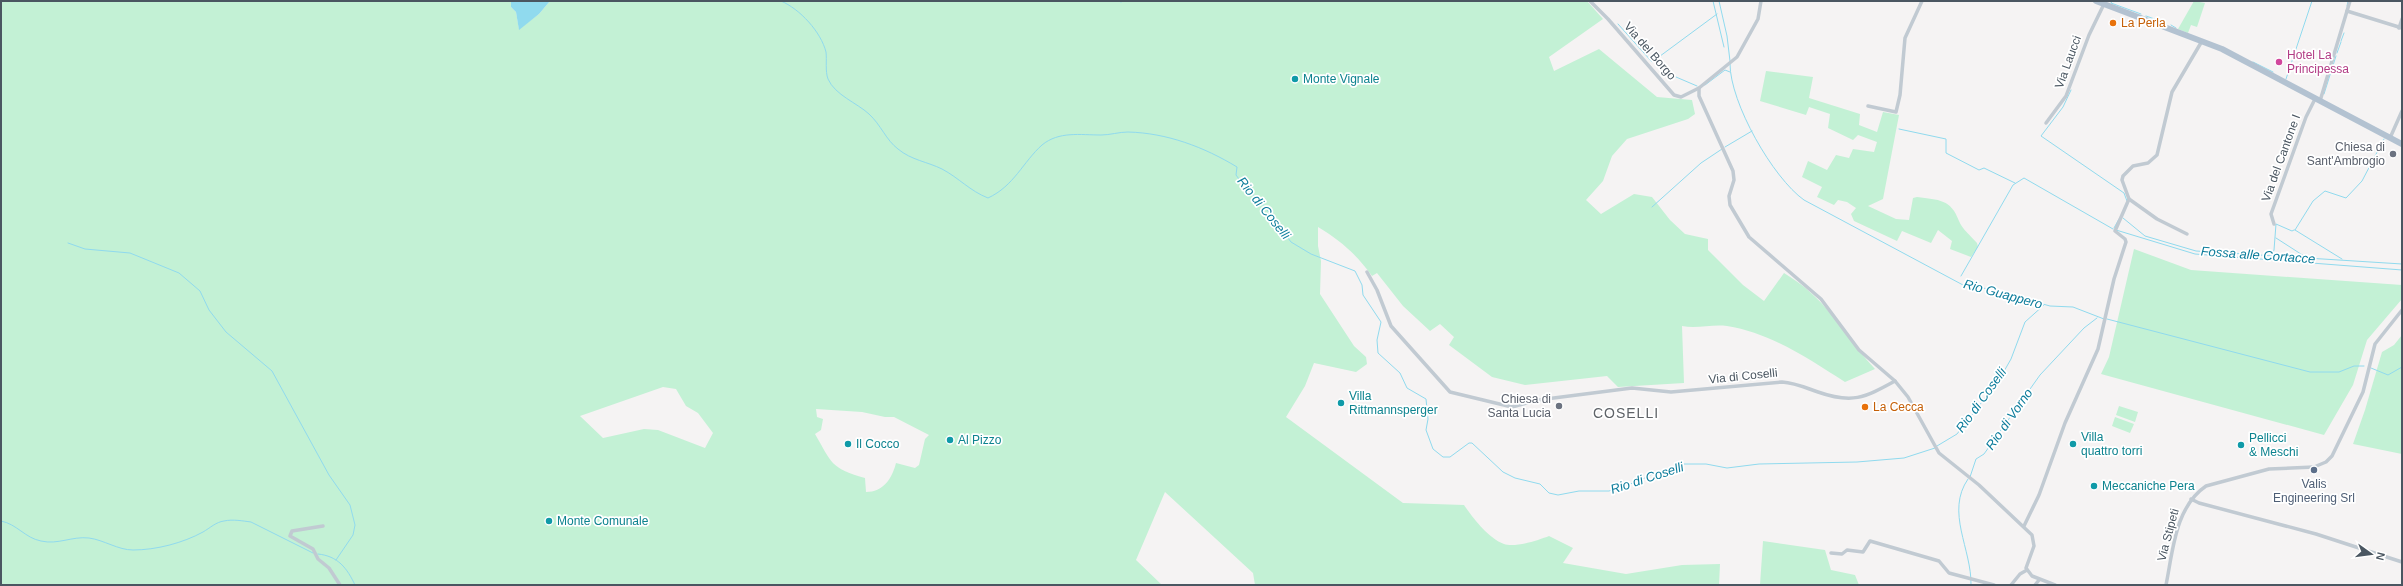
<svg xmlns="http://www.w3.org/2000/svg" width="2403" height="586" font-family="Arial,sans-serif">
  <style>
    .green { fill: #c3f1d5; fill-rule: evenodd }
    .water { fill: #90daee }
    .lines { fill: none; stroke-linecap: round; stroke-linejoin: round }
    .stream { stroke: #90daee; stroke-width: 1 }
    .minor { stroke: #c1cad2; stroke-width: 3.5 }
    .primary { stroke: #b3c2d1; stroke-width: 6 }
    .food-dot { fill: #e8710a; stroke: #fff; stroke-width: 1.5 }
    .hotel-dot { fill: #d1479c; stroke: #fff; stroke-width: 1.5 }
    .culture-dot { fill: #0f9aa8; stroke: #fff; stroke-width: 1.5 }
    .worship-dot { fill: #6b7280; stroke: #fff; stroke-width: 1.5 }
    .service-dot { fill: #5c6f8a; stroke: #fff; stroke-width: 1.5 }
    .labels { text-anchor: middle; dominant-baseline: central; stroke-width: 3.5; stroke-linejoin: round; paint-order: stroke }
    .food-label { font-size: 12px; fill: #c56008; stroke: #fff; text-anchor: start }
    .street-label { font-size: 12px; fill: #4a5661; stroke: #fff }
    .hotel-label { font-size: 12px; fill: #b23c85; stroke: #fff; text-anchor: start }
    .culture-label { font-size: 12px; fill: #0d838f; stroke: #fff; text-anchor: start }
    .worship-label { font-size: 12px; fill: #5b616d; stroke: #fff; text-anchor: end }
    .service-label { font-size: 12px; fill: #4e5e75; stroke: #fff }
    .water-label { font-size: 13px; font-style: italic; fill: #0c7c9b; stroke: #fff }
    .quarter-label { font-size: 14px; letter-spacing: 1px; fill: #5f6368; stroke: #fff }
  </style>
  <rect width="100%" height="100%" fill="#f5f3f3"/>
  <g class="green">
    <path d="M1,1H511V7L516,12L519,29L539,14L550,1H1587L1603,19L1549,57L1554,71L1599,49L1657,97L1692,100L1695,114L1688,119L1627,139L1612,156L1603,181L1586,200L1601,214L1634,194L1652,197L1670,220L1685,234L1708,239V250L1743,285L1764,301L1784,273C1793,279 1803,285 1811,293C1836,315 1852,345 1875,369L1845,382C1809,359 1771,333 1727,326C1712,324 1697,329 1682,326L1684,383L1618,387L1607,376L1525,385L1492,377L1449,345L1454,337L1440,324L1430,331L1403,306L1377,273L1372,276C1357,255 1340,240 1318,227V246L1321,261L1320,294L1354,346L1366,357L1367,364L1356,372L1314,363L1305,386L1286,417L1403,503L1464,505C1473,518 1488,538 1504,544C1515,548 1539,540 1549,536L1573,548L1563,563L1626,574L1682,565L1720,564L1719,585H1255L1253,573L1165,492L1136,560L1162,585H1ZM663,387L676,389L686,406L698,413L713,433L705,448L658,430L644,429L603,438L580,416ZM816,409L862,412L885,417H894L929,435L925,439L919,465L915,468L896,463C892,479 883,492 866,492L865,478C830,468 832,463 815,434L821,430L823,419L817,417Z"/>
    <polygon points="2194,1 2205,3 2197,27 2191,25 2188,33 2178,29"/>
    <path d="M1766,71L1813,77L1809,98L1860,114L1859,125L1877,132L1883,112L1899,115L1883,199L1868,206L1896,219L1909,220L1913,198L1917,197C1939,200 1951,199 1959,221C1962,229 1972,237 1977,243L1978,247L1971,257L1950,249L1952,241L1938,230L1931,243L1902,231L1897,241L1854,221L1851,214L1856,208L1847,202L1838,200L1834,205L1817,197L1822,187L1802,177L1808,161L1827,170L1836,155L1849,158L1853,149L1874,152L1877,142L1858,135L1853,140L1828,128L1830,114L1809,107L1806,115L1760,101Z"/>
    <polygon points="2134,249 2191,270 2402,285 2402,299 2367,340 2353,385 2324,435 2101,374 2109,357"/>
    <polygon points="2402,335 2402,454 2353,444 2365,410 2382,352 2394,345"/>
    <polygon points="2119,406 2138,412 2135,422 2116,415"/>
    <polygon points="2115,417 2134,424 2130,433 2112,426"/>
    <polygon points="1763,541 1825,550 1831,570 1855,575 1859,585 1760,585"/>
  </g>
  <polygon class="water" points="511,1 550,1 539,14 519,30 516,12 511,7"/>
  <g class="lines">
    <g class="stream">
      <path d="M781,1C800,9 821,32 826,52C827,60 825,71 828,79C835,95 857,103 869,114C881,125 886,140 898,149C911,160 928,162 942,169C959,178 970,191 988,198C1014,186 1023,162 1042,145C1059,131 1080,135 1101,135C1110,135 1119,132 1128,132C1167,133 1204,147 1237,167L1236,175L1244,186L1262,203L1291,242L1311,254L1355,271L1362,285L1363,295L1381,322L1377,340L1378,353L1400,373L1407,388L1426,399L1428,419L1426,430L1433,449L1443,457H1450L1469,443H1472L1503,472L1515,478L1540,484L1549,493L1558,495L1579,491H1609L1639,481L1652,474L1684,464H1706L1727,468L1759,464L1857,462L1904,458L1935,448"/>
      <polyline points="1713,1 1724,47"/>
      <polyline points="1719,1 1727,36 1730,61"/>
      <polyline points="2112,1 2111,3 2141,14"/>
      <polyline points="1121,2 1123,1"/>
      <polyline points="2347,6 2348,1"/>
      <polyline points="2146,16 2166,23"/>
      <polyline points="1618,24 1652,62 1717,14"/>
      <polyline points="2171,25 2176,28"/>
      <polyline points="2341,41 2344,33"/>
      <polyline points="2337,53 2341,42"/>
      <polyline points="1660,58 1669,74 1697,86"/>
      <polyline points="2253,62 2273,72"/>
      <path d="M1730,64C1730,103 1773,178 1804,200L1963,285L1989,289L2050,306L2073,307L2104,319"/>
      <polyline points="2286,79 2312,1"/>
      <polyline points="1705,85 1725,70 1730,72"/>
      <polyline points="2071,90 2063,107 2041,136 2124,193 2127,201"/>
      <polyline points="2324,94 2336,56"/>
      <polyline points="1899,129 1946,139 1946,153 1979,170 1984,168 2015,183"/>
      <polyline points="1725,147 1752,131"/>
      <polyline points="1652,207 1701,163 1722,149"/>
      <polyline points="2123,218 2145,236 2196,251 2402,264"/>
      <polyline points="2114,228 2119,219"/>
      <polyline points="2116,230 2195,254 2402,270"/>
      <polyline points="2295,230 2313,201 2325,191 2346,198 2362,181 2384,139"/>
      <polyline points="2295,230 2342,259"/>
      <polyline points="2276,238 2304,256"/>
      <polyline points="68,243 85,249 130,253 179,273 200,291 209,310 226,332 272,371 329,475 350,505 355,525 353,535 336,560"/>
      <polyline points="2271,258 2274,250 2276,224 2292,231 2294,230"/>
      <polyline points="2307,258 2313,261"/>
      <polyline points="1961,276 2013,185 2024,178 2113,229"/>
      <polyline points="2107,319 2310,372 2339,372 2354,366 2364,366"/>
      <polyline points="2371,368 2388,375 2402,367"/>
      <polyline points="1937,446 1957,434 1999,380 2011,359 2025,322 2044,305"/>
      <polyline points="1970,477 1976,459 1984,454 2040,375 2084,328 2097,318"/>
      <path d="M1968,479C1945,512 1972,549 1971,585"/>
      <path d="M1,521C17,524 25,538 41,541C58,545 72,536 89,538C104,540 118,550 133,550C156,550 183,543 203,532C210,528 216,522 224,521C233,519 243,521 251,522L313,553"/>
      <path d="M318,554C338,556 347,568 355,585"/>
    </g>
    <g class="minor">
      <polyline points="1590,1 1608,19 1674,95 1681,97 1699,88"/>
      <polyline points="1761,1 1758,19 1737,57 1699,88 1699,96 1733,171 1734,180 1729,196 1730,205 1749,237 1821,299 1859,350 1895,381 1908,397 1939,453 1979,485 2032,535 2034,546 2026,568 2032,576 2055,585"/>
      <polyline points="2347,11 2402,28"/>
      <polyline points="2399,28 2402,19"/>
      <polyline points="2320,101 2350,1"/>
      <polyline points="1868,106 1896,112 1900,95 1905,38 1922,1"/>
      <polyline points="2046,123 2066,96 2089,35 2104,4"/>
      <polyline points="2390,138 2402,111"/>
      <polyline points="2129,199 2157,219 2187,234"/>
      <polyline points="2274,224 2271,214 2306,117 2315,99"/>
      <path d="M1367,272L1377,290L1391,326L1450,392L1512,407L1538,400L1632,388L1671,392L1782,382C1796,383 1806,388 1818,392C1852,404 1864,398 1895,381"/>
      <polyline points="2191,499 2199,503 2316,534 2402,562"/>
      <polyline points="323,526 292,531 290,536 313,549 318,559 329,568 340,585"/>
      <polyline points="2024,526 2039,495 2065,423 2098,349 2114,279 2126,242 2125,239 2115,231 2129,199 2122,180 2123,176 2133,166 2148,163 2157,155 2172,92 2202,41"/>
      <polyline points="1831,553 1842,554 1847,550 1863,552 1870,541 1939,561 1949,573 1994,585"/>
      <polyline points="2011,585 2020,574 2027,570"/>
      <polyline points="2035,585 2039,580"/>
      <path d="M2166,585C2173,551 2175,507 2206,486L2269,469L2314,467L2326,462L2332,456L2363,392L2375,344L2402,310"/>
    </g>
    <polyline class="primary" points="2096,1 2222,49 2402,144"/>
  </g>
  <g class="food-dot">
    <circle cx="2113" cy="23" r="4"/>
    <circle cx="1865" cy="407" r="4"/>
  </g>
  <circle class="hotel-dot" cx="2279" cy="62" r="4"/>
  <g class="culture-dot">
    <circle cx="1295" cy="79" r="4"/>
    <circle cx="1341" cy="403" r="4"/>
    <circle cx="950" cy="440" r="4"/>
    <circle cx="848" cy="444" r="4"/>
    <circle cx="2073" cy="444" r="4"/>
    <circle cx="2241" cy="445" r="4"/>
    <circle cx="2094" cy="486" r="4"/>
    <circle cx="549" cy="521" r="4"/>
  </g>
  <g class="worship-dot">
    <circle cx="2393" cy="154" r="4"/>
    <circle cx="1559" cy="406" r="4"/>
  </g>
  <circle class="service-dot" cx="2314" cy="470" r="4"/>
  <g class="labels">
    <g class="food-label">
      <text x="2121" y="23">La Perla</text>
      <text x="1873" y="407">La Cecca</text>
    </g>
    <g class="street-label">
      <text transform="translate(1650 51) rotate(49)">Via del Borgo</text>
      <text transform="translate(2068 62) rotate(-70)">Via Laucci</text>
      <text transform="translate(2281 158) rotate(-70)">Via del Cantone I</text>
      <text transform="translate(1743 376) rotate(-6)">Via di Coselli</text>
      <text transform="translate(2168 535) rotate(-75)">Via Stipeti</text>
    </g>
    <g class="hotel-label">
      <text x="2287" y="55">Hotel La<tspan x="2287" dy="14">Principessa</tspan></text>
    </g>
    <g class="culture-label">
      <text x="1303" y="79">Monte Vignale</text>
      <text x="1349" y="396">Villa<tspan x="1349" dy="14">Rittmannsperger</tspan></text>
      <text x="2081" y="437">Villa<tspan x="2081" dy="14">quattro torri</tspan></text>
      <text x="2249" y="438">Pellicci<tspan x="2249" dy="14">&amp; Meschi</tspan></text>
      <text x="958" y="440">Al Pizzo</text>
      <text x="856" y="444">Il Cocco</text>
      <text x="2102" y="486">Meccaniche Pera</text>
      <text x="557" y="521">Monte Comunale</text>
    </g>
    <g class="worship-label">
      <text x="2385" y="147">Chiesa di<tspan x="2385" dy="14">Sant'Ambrogio</tspan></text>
      <text x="1551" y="399">Chiesa di<tspan x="1551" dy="14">Santa Lucia</tspan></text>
    </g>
    <g class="service-label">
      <text x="2314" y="484">Valis<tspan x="2314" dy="14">Engineering Srl</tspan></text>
    </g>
    <g class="water-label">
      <text transform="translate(1264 208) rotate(51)">Rio di Coselli</text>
      <text transform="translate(2258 255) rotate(4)">Fossa alle Cortacce</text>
      <text transform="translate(2003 294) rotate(15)">Rio Guappero</text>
      <text transform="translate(1981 400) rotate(-54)">Rio di Coselli</text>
      <text transform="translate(2009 419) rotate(-55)">Rio di Vorno</text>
      <text transform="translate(1647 478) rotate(-18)">Rio di Coselli</text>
    </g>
    <g class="quarter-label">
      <text x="1626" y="413">COSELLI</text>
    </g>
  </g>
  <rect width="2403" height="586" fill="none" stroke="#4a5661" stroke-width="4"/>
  <g transform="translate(2371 554) rotate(104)" stroke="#ffffff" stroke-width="3" paint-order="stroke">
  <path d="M0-3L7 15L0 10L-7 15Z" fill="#4a5661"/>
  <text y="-6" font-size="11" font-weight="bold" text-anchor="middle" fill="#4a5661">N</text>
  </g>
</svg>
